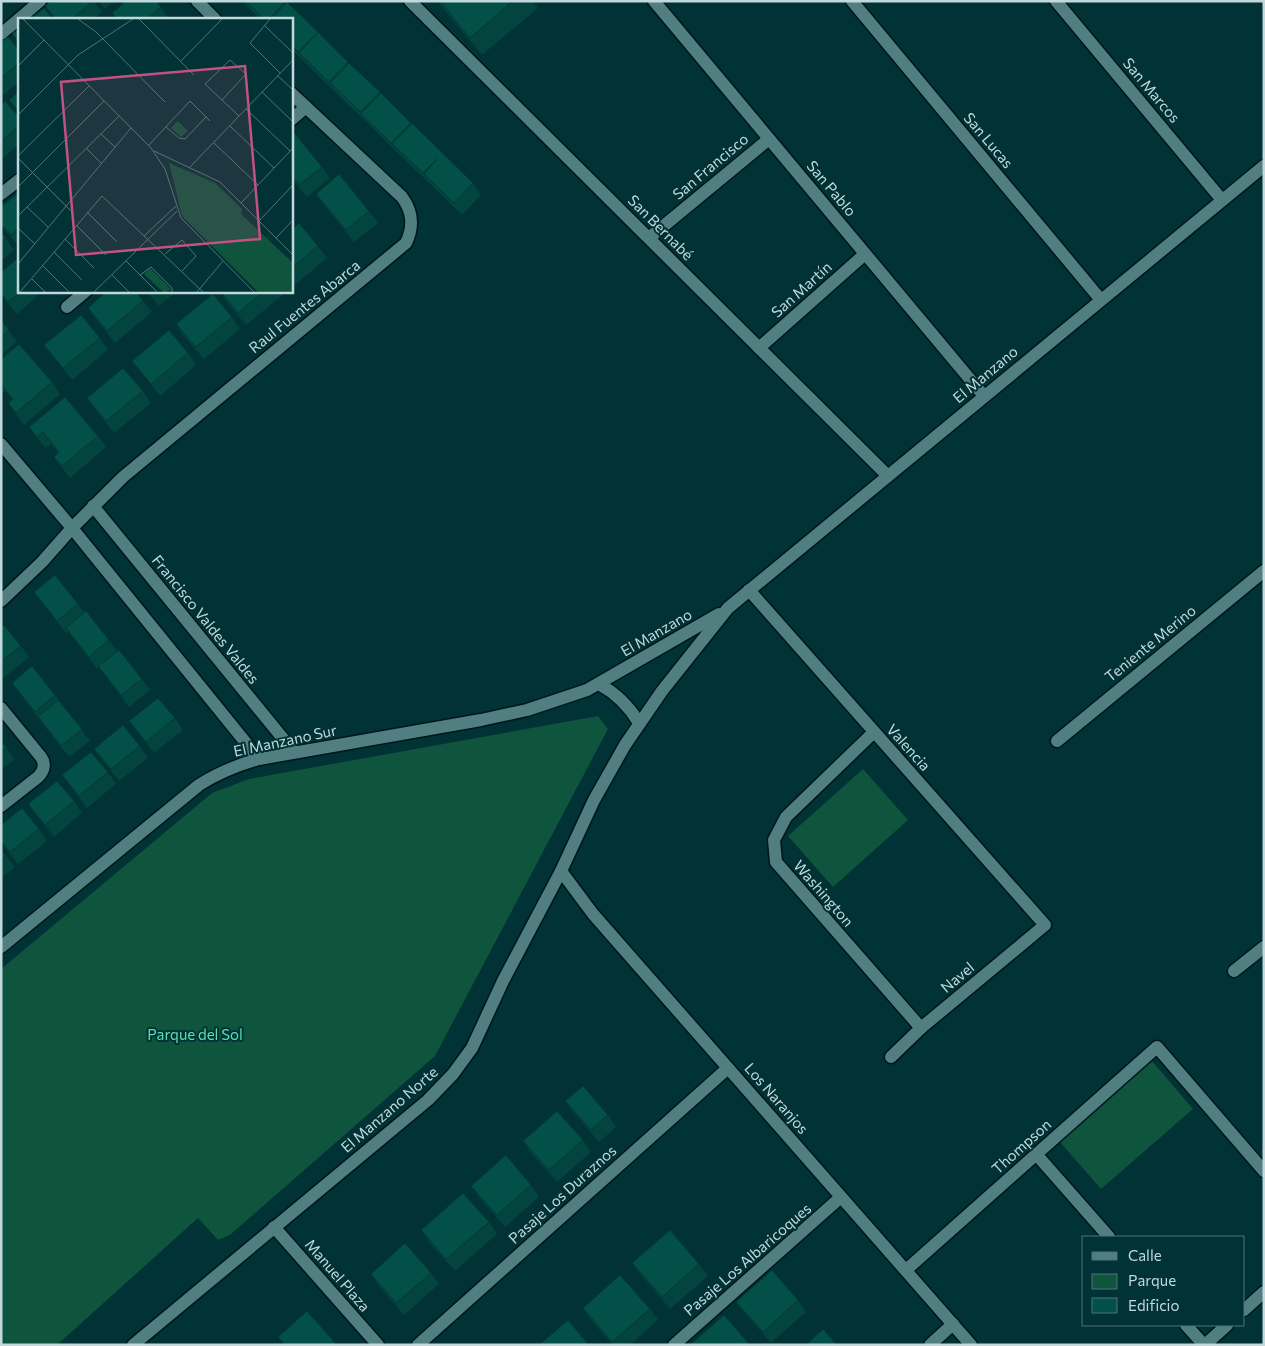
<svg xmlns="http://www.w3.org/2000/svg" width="1265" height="1346" font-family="Commissioner,sans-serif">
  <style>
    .green { fill: #0f543c }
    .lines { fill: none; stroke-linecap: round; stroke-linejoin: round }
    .minor-casing { stroke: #011719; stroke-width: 15 }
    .minor { stroke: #507e81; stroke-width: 12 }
    .wall { fill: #03453e }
    .building { fill: #035048; stroke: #023832 }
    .labels { text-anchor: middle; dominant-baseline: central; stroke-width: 4; stroke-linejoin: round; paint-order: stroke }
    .street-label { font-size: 15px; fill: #c2d9db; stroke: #003236 }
    .park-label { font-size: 15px; fill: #58e3ae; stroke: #003236 }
    .inset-road { fill: none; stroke: #4e7578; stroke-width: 1 }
    .view { fill: #c25281; fill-opacity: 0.15; stroke: #c25281; stroke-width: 2.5 }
    .inset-edge { fill: none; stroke: #c2d9db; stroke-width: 2.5 }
  </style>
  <rect width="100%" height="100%" fill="#003236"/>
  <g class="green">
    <polygon points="598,716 608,729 435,1056 230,1235 218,1240 198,1218 57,1345 1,1345 1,969 212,793 249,779"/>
    <polygon points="863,769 908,820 833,887 788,836"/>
    <polygon points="1152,1061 1193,1109 1101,1189 1060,1142"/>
  </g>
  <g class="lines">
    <g class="minor-casing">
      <g id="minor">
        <polyline points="197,1 215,19"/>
        <polyline points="410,1 888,476"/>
        <polyline points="654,1 984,396"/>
        <polyline points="852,1 1101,300"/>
        <polyline points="1056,1 1222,200"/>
        <polyline points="19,19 40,1"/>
        <polyline points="1,34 19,19"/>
        <polyline points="291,120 306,107"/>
        <polyline points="1,194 19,180"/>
        <polyline points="649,238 769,139"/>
        <polyline points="67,307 86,291"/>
        <polyline points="759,348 865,254"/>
        <polyline points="1,444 72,528 259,759"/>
        <polyline points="93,506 294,752"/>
        <polyline points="749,590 1045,925 921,1028 891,1057"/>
        <path d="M1,601L42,562L72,528L123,477L406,243C414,226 413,212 402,197L291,93"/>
        <path d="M599,684C617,694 629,706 639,723"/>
        <path d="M1,708L41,757C46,764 44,771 38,777L1,806"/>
        <polyline points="874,732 786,817 774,840 776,862 921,1028"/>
        <polyline points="1057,741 1264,571"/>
        <polyline points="561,871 593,914 971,1345"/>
        <path d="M1,947L199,785C218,773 237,765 259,759L481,720L527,710L587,690L719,614"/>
        <polyline points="1234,971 1264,947"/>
        <polyline points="1036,1154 1109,1237"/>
        <polyline points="274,1227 378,1345"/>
        <polyline points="906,1270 1157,1047 1264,1171"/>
        <polyline points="1244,1310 1264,1292"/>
        <polyline points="1186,1325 1204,1345"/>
        <polyline points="133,1345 428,1100 453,1074 472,1048 503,981 561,871 594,800 625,745 662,691 728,608 1264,166"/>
        <polyline points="418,1345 728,1068"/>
        <polyline points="674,1345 841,1197"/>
        <polyline points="930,1345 953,1324"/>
        <polyline points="1205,1345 1227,1325"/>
      </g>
    </g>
    <use href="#minor" class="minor"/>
  </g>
  <g class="wall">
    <polygon points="51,1 94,1 102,12 94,19 54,19 45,6"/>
    <polygon points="99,1 114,1 105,9"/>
    <polygon points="242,1 286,1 411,124 473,183 481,195 462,215 291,49 291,19 260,19 244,3 243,3"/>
    <polygon points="437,1 533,1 538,8 482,55"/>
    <polygon points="161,7 169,19 116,19 112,13"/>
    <polygon points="1,42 19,50 19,82 2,96 1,95"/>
    <polygon points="1,105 19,117 19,144 1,160"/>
    <polygon points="291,130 322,167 330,178 307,197 291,178"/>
    <polygon points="19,192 19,246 1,226 1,207"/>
    <polygon points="316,194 369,211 378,223 354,242 324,205"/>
    <polygon points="291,230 318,246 327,258 291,288"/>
    <polygon points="1,232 14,250 1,261"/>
    <polygon points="1,272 19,291 43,291 17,314 1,295"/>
    <polygon points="147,291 177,291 159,306"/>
    <polygon points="220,291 280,291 283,295 246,325 227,302"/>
    <polygon points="143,301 152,312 115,343 96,319 88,308"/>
    <polygon points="232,317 240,329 204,359 184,336 176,324"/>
    <polygon points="1,320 17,342 1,355"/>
    <polygon points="100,338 108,350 72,380 53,356 44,345"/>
    <polygon points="188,353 196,365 160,396 141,372 132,361"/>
    <polygon points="1,359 52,382 60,394 24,425 8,403 12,399 5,391 1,394"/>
    <polygon points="143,391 151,403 114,433 95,409 87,398"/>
    <polygon points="29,427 98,436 106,447 70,478 54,457 58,453 51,444 45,448"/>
    <polygon points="34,592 78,604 84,613 109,640 117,651 142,679 150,690 129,707 99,667 97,669 68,631 66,633"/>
    <polygon points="1,627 21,646 29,657 1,680"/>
    <polygon points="12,683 55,695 90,741 69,757 46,728"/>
    <polygon points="175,718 183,730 154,753 129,721"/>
    <polygon points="1,741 15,759 1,770"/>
    <polygon points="140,746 148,758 119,781 94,749"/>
    <polygon points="108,772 116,784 87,808 62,775"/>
    <polygon points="74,801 82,813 54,837 37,816 28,804"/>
    <polygon points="1,825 39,829 47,841 18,864 1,843"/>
    <polygon points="1,849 15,867 1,878"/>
    <polygon points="565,1101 608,1115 616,1127 599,1142 574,1113"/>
    <polygon points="583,1140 591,1152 557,1182 531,1153 523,1141"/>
    <polygon points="531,1185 539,1197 505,1227 479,1197 471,1186"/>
    <polygon points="489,1222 497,1234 455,1271 429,1242 421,1230"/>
    <polygon points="632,1263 699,1264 708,1276 670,1309 641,1275"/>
    <polygon points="431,1273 439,1284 404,1315 379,1286 371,1274"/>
    <polygon points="798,1300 806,1312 771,1343 745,1313 736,1302"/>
    <polygon points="583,1308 650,1309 658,1320 630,1345 613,1345 591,1320"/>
  </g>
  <g class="building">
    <polygon points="51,1 93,1 72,19 56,19 45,6"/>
    <polygon points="126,1 156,1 161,7 147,19 117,19 112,13"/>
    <polygon points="246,1 286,1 269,19 264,19"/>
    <polygon points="440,1 513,1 470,38"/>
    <polygon points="287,2 318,32 298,52 291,45 291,19 271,19"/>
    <polygon points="44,8 53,19 30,19"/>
    <polygon points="108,16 111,19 105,19"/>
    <polygon points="19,28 19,42 12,34"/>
    <polygon points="318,32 348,62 329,82 299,53"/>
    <polygon points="8,37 19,50 19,63 1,78 1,42"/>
    <polygon points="349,63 380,92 360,112 330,83"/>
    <polygon points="19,91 19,112 9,100"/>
    <polygon points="381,93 411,123 391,143 361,114"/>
    <polygon points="5,101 19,117 19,126 1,141 1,105"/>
    <polygon points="412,123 473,183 454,203 424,174 438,158 423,173 392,144"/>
    <polygon points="291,130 292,130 322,167 299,185 291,176"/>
    <polygon points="339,174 369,211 346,230 316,194"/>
    <polygon points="19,192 19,228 11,235 1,224 1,207"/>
    <polygon points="299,223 318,246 291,269 291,230"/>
    <polygon points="1,232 6,238 1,242"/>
    <polygon points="19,257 19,291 21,291 8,302 1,294 1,272"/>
    <polygon points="107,291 136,291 143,301 107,331 88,308"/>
    <polygon points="148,291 155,291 151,294"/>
    <polygon points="220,291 264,291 238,313"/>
    <polygon points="213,294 232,317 196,347 176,324"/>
    <polygon points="81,315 100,338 63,368 44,345"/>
    <polygon points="1,320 9,330 1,337"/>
    <polygon points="169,330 188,353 151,384 132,361"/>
    <polygon points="19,344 52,382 16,413 8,403 13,399 1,385 1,359"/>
    <polygon points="123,368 143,391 106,421 87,398"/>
    <polygon points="65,397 98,436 62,466 54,457 59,452 43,432 37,437 29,427"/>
    <polygon points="55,575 78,604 57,621 34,592"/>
    <polygon points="86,611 109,640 89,657 66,628"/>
    <polygon points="4,625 21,646 1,661 1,627"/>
    <polygon points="119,650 142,679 121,695 98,666"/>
    <polygon points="32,666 55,695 35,712 12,683"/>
    <polygon points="158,698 175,718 146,742 129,721"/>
    <polygon points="58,700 82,729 61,746 38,717"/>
    <polygon points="123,725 140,746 111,769 94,749"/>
    <polygon points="1,741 7,748 1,752"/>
    <polygon points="91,752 108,772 79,796 62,775"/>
    <polygon points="57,781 74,801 45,825 28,804"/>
    <polygon points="22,808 39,829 10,852 1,841 1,825"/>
    <polygon points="1,849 6,856 1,860"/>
    <polygon points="583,1086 608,1115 591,1130 565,1101"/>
    <polygon points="557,1111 583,1140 549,1170 523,1141"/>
    <polygon points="506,1155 531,1185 497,1215 471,1186"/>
    <polygon points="463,1193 489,1222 446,1259 421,1230"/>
    <polygon points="670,1230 699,1264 662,1297 632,1263"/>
    <polygon points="405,1243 431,1273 396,1303 371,1274"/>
    <polygon points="772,1270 798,1300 763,1332 736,1302"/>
    <polygon points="620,1275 650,1309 612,1342 583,1308"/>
    <polygon points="307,1311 337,1345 285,1345 278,1337"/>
    <polygon points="724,1315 750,1345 690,1345"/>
    <polygon points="568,1320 589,1345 539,1345"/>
    <polygon points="823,1329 837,1345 806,1345"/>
  </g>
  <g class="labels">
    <g class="street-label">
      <text transform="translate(1152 90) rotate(50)">San Marcos</text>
      <text transform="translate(989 140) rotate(50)">San Lucas</text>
      <text transform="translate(710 166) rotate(-40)">San Francisco</text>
      <text transform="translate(832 188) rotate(50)">San Pablo</text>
      <text transform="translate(661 227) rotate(45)">San Bernabé</text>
      <text transform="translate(801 289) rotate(-42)">San Martín</text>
      <text transform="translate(304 306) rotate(-39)">Raul Fuentes Abarca</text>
      <text transform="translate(985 374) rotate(-40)">El Manzano</text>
      <text transform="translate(206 619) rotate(51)">Francisco Valdes Valdes</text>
      <text transform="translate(656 632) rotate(-30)">El Manzano</text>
      <text transform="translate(1150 643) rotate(-39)">Teniente Merino</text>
      <text transform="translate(285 740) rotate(-12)">El Manzano Sur</text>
      <text transform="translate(909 747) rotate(48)">Valencia</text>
      <text transform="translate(824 893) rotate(49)">Washington</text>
      <text transform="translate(957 977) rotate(-40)">Navel</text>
      <text transform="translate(777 1098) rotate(49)">Los Naranjos</text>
      <text transform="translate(389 1109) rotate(-41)">El Manzano Norte</text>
      <text transform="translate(1021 1146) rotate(-42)">Thompson</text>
      <text transform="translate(562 1194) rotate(-42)">Pasaje Los Duraznos</text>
      <text transform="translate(747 1259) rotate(-41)">Pasaje Los Albaricoques</text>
      <text transform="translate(338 1275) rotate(49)">Manuel Plaza</text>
    </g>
    <g class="park-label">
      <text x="195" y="1034">Parque del Sol</text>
    </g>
  </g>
  <g transform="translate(18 18)">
    <rect width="275" height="275" fill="#003236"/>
    <path d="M160,103L170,113L163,119L153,110ZM151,145L197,165L224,191L223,196L275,245V274H240L164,198ZM132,250L153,271L149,274H145L126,256Z" fill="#0f543c"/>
    <path class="inset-road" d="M5,1L133,130L147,151L163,200L236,274M60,1L78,14L147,84M121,1L176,57M252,1L232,25L262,55M246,7L275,35M163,43L204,1M0,48L26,22M260,58L275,72M244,74L275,104M204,82L228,56L212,42L187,66L221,98M228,91L272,133M0,97L60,37L115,1M212,108L256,150M148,109L161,120L167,121L188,99M83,116L97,129M196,125L240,167M130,128L172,83L192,103M68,130L83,145M136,133L202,164L275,237M0,138L71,68M0,140L54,194M171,150L275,42M0,169L86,83M223,185L275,130M9,189L30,209M69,194L99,224M0,198L101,98M241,203L275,167M58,207L88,237M0,210L17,226M126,218L158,188M258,220L275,202M47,221L76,250M36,234L64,262M147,236L164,222L178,238L164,253M108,243L139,274M0,246L113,110M25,248L51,274M94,257L111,274M122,257L133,249L154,270V274M14,261L27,274M2,274L84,178L185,274M76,274L159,193M179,274L205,243"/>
    <path class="view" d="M227,48L242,221L58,237L43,64Z"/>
    <rect width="275" height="275" class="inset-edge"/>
  </g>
  <rect width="1265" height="1346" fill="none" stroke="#c2d9db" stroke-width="5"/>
  <rect x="1082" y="1236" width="162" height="90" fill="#003236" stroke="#4e7578"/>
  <rect x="1092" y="1252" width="25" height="8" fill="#507e81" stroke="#4e7578"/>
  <text x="1128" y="1261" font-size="15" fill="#c2d9db">Calle</text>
  <rect x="1092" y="1274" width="25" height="15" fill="#0f543c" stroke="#4e7578"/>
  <text x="1128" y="1286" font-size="15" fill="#c2d9db">Parque</text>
  <rect x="1092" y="1298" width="25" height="15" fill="#035048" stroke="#4e7578"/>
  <text x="1128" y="1311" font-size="15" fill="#c2d9db">Edificio</text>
</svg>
